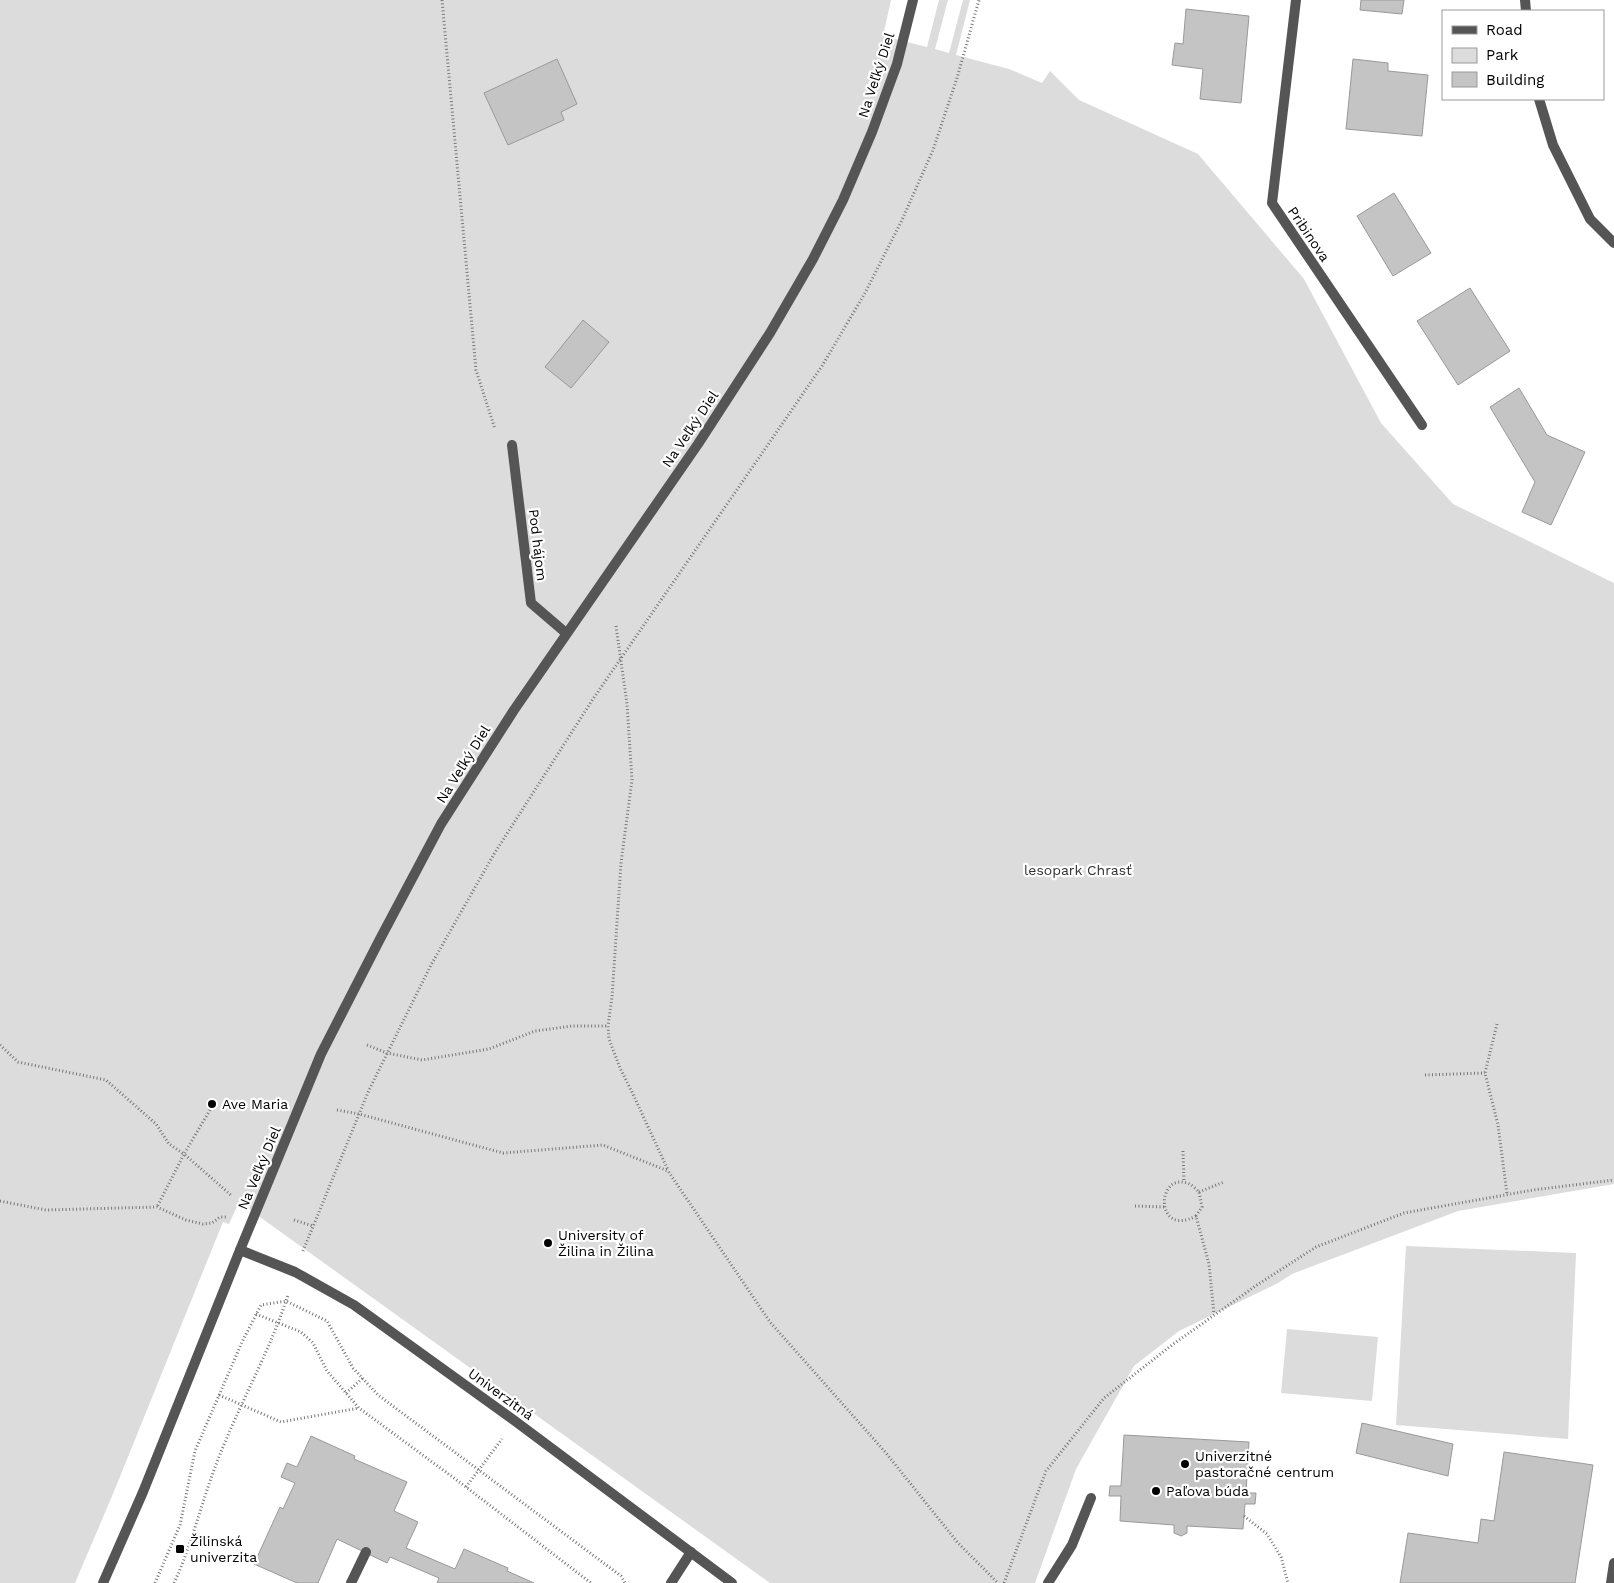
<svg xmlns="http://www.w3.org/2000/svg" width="1614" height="1583" font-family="'Work Sans',sans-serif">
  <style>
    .green { fill: #dcdcdc }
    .building { fill: #c4c4c4; stroke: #999 }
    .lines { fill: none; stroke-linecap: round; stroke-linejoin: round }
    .path { stroke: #777; stroke-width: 3; stroke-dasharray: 1 2.5; stroke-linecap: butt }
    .lane { stroke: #555; stroke-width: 10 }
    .street { stroke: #555; stroke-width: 10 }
    .poi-dot { fill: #000; stroke: #fff; stroke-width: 2 }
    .labels { text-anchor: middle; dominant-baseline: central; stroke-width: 4.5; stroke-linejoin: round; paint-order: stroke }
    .street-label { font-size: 14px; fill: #000; stroke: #fff }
    .park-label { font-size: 14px; fill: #333; stroke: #fff }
    .poi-label { font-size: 14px; fill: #000; stroke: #fff; text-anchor: start }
  </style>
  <rect width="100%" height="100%" fill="#fff"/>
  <g class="green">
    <polygon points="0,0 891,0 883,36 927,47 939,0 948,0 935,49 949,53 963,0 970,0 956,55 1009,69 1042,83 1050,71 1079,100 1198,154 1304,279 1381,423 1453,504 1614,583 1614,1184 1458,1211 1292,1274 1278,1283 1179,1331 1134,1366 1076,1469 1035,1583 770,1583 239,1202 229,1224 223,1222 115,1489 75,1583 0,1583"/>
    <polygon points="1406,1246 1576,1253 1568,1439 1396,1425"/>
    <polygon points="1287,1329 1378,1337 1372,1401 1281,1393"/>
  </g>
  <g class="building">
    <polygon points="1361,0 1404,0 1402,14 1360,10"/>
    <polygon points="1186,9 1249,16 1241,103 1200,99 1203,69 1172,65 1175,43 1183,44"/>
    <polygon points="557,59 577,104 561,112 564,120 508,145 484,93"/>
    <polygon points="1353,59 1388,63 1388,71 1428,75 1422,136 1346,129"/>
    <polygon points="1394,193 1431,253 1393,276 1357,216"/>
    <polygon points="1470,288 1510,351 1458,385 1417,321"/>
    <polygon points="583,320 609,342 571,388 545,367"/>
    <polygon points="1519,388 1547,435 1585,452 1551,525 1522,512 1535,482 1490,407"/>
    <polygon points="1362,1423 1453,1444 1448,1476 1356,1453"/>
    <polygon points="1124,1435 1249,1442 1246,1493 1256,1493 1255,1504 1245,1504 1243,1529 1187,1526 1187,1533 1181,1536 1174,1533 1174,1525 1120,1521 1121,1496 1109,1496 1110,1486 1121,1486"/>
    <polygon points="311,1436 355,1456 354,1459 407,1482 394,1511 418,1522 406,1548 455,1569 464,1549 508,1568 507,1571 534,1583 437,1583 439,1578 390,1557 387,1563 337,1539 318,1583 297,1583 254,1564 280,1507 283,1509 295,1483 281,1477 287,1463 297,1467"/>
    <polygon points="1504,1452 1593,1465 1575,1583 1400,1583 1408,1533 1478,1543 1481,1519 1494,1521"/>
  </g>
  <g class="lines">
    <g class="path">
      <polyline points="442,0 476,370 495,429"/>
      <polyline points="616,626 627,704 632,780 621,863 612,997 608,1026 609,1039 620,1068 632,1092 668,1170"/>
      <polyline points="1497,1024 1485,1073 1498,1125 1507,1194"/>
      <polyline points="0,1045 18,1062 106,1080 156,1124 169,1144 184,1154 157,1207"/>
      <polyline points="367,1045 387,1053 422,1060 489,1049 535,1031 572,1026 608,1026"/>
      <polyline points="1425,1075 1485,1073"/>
      <polyline points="210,1110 184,1154 232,1196"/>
      <polyline points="337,1110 359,1114 503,1153 603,1145 668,1171 770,1322 886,1453 958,1543 998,1583"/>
      <polyline points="1183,1151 1184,1182"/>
      <polyline points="1199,1192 1224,1182"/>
      <polyline points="0,1201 46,1210 157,1207 186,1220 203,1224 212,1223 220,1217 228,1217"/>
      <polyline points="1135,1206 1164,1207"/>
      <path d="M1196,1216C1155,1238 1156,1173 1187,1183C1191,1184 1196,1189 1199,1192L1202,1207L1196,1216L1209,1264L1214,1314"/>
      <polyline points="294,1220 313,1226"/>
      <polyline points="303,1251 369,1090 431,965 494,854 593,699 822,366 865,293 902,220 933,150 957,78 979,0"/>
      <polyline points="256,1314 301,1332 313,1343 327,1371 359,1408 466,1487 591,1583"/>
      <polyline points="346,1393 363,1378"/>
      <polyline points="219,1395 281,1422 359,1408"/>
      <polyline points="466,1487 502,1439"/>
      <polyline points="1244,1516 1267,1534 1281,1557 1288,1583"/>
      <polyline points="155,1583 180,1525 195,1451 242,1342 261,1305 286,1301 327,1321 353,1368 378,1395 621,1576 625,1583"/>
      <path d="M174,1583C193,1542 202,1499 219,1457C240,1403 270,1351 288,1295"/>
      <polyline points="1004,1583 1046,1471 1104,1398 1172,1345 1257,1285 1316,1247 1404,1213 1533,1190 1614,1180"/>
    </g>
    <g class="lane">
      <polyline points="351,1583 366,1552"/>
      <polyline points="671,1583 691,1552"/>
      <polyline points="1048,1583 1072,1545 1091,1498"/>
      <polyline points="1611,1583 1614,1563"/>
    </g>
    <g class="street">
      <polyline points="1296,0 1272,203 1422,425"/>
      <polyline points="1525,0 1526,11"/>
      <polyline points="1539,99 1553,145 1590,219 1614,243"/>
      <polyline points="512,445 531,603 566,633"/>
      <polyline points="240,1250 295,1272 354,1305 515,1421 732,1583"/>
      <polyline points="103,1583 143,1492 240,1250 321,1054 380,939 441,824 514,710 698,444 770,333 813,259 843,200 872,132 897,64 913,0"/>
    </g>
  </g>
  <g class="poi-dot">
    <circle cx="212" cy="1104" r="5"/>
    <circle cx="548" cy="1243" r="5"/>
    <circle cx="1185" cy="1464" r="5"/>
    <circle cx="1156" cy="1491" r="5"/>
    <rect x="175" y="1544" width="10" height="10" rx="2.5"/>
  </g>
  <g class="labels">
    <g class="street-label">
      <text transform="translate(876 75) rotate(-72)">Na Veľký Diel</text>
      <text transform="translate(1309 234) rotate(56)">Pribinova</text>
      <text transform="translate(690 429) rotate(-56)">Na Veľký Diel</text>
      <text transform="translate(538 545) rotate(83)">Pod hájom</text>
      <text transform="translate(463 764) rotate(-58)">Na Veľký Diel</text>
      <text transform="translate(259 1168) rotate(-67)">Na Veľký Diel</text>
      <text transform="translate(501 1394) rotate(36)">Univerzitná</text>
    </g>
    <g class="park-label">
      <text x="1078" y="870">lesopark Chrasť</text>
    </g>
    <g class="poi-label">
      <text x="222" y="1104">Ave Maria</text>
      <text x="558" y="1235">University of<tspan x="558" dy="16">Žilina in Žilina</tspan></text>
      <text x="1195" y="1456">Univerzitné<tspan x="1195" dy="16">pastoračné centrum</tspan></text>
      <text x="1166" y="1491">Paľova búda</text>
      <text x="190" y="1541">Žilinská<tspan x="190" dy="16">univerzita</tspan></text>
    </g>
  </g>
  <rect x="1442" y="10" width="162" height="90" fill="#ffffff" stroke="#999999"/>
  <rect x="1452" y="26" width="25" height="8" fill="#555555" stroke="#999999"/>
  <text x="1486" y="35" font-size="15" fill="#000000">Road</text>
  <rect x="1452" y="48" width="25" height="15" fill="#dcdcdc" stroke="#999999"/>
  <text x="1486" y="60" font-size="15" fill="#000000">Park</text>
  <rect x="1452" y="72" width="25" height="15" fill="#c4c4c4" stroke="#999999"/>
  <text x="1486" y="85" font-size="15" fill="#000000">Building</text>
</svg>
